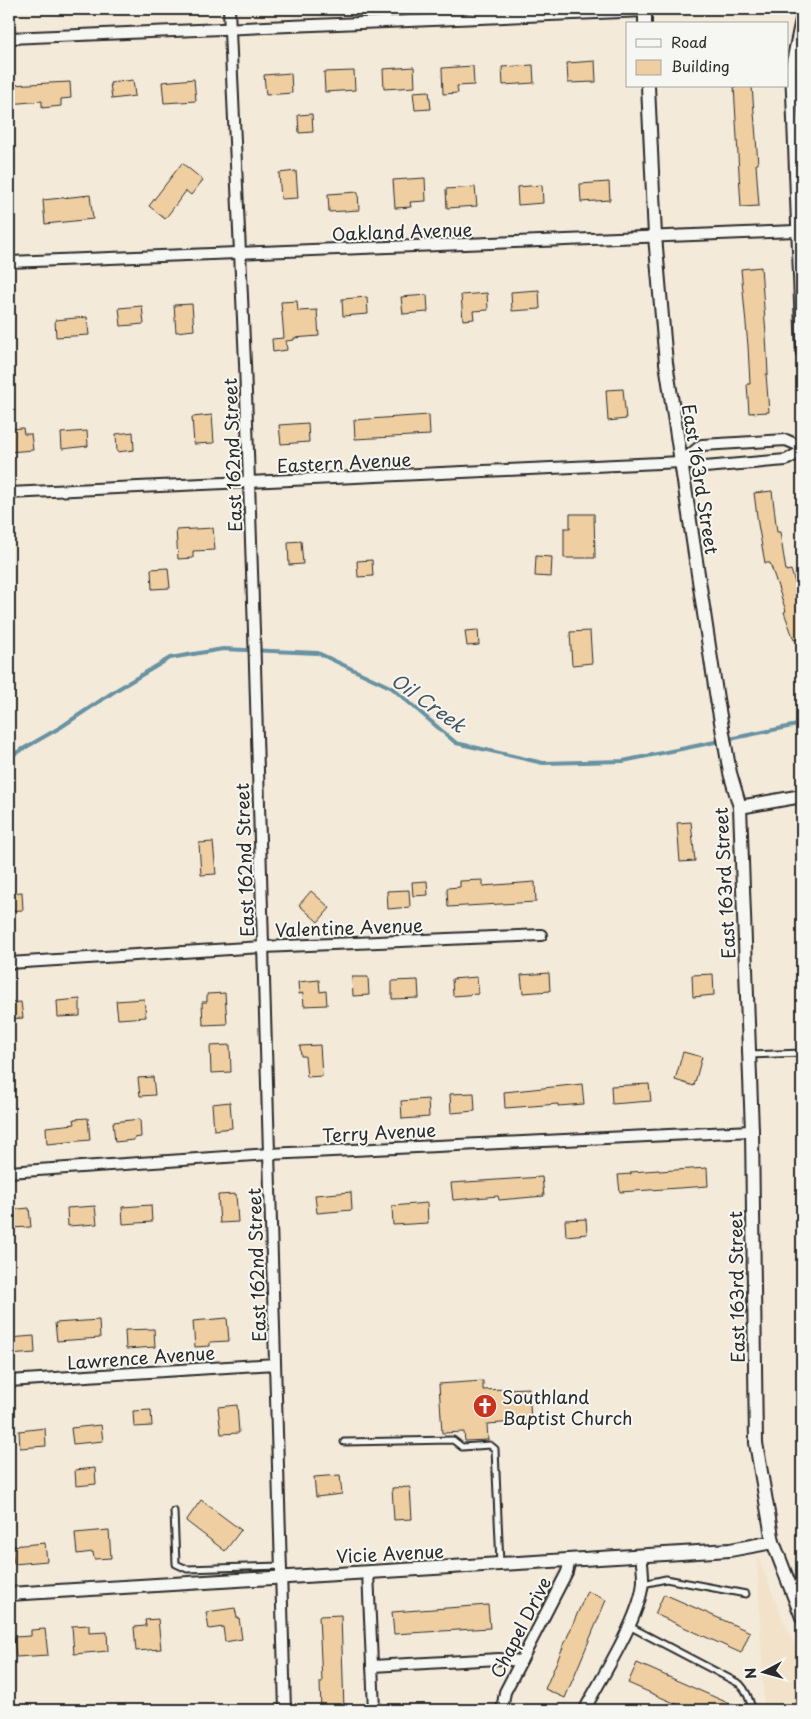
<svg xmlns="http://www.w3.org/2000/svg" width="811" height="1719" font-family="'Playpen Sans',sans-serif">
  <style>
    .built { fill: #f2e2c9 }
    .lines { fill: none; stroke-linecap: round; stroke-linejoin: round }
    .stream { stroke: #6792a1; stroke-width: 4 }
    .building { fill: #efcfa1; stroke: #2b2b2b }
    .service-casing { stroke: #2b2b2b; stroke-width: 9 }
    .minor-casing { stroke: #2b2b2b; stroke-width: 14 }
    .tertiary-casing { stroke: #2b2b2b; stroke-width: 16 }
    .service { stroke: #f6f6f2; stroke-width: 5 }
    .minor { stroke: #f6f6f2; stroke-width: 10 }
    .tertiary { stroke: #f6f6f2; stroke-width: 12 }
    .labels { text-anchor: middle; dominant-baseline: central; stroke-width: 4; stroke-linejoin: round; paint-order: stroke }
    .street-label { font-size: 18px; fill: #2b2b2b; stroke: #f6f6f2 }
    .poi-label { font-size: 18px; fill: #2b2b2b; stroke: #f6f6f2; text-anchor: start }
    .water-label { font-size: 19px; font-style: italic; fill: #44565c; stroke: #f6f6f2 }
  </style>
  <rect width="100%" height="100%" fill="#f4eada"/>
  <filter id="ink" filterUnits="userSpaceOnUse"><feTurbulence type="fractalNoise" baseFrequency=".02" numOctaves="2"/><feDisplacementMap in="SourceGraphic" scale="10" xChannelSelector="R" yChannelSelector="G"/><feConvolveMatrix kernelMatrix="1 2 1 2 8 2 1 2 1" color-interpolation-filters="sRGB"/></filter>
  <g filter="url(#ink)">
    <polygon class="built" points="757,1555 783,1620 802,1660 802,1710 764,1710"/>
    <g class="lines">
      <polyline class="stream" points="9,757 61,727 118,689 170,658 223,649 318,653 392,688 456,743 543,763 623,761 802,724"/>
    </g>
    <g class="building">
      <polygon points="595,61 596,82 568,83 567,63"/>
      <polygon points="533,65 534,83 503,85 502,67"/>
      <polygon points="473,66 474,85 457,86 458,93 443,94 442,68"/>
      <polygon points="414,67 415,87 384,89 383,69"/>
      <polygon points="354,71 355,90 325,92 324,72"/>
      <polygon points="291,73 292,93 266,95 264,75"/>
      <polygon points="194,79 196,101 164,103 162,82"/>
      <polygon points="133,80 135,96 112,99 110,83"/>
      <polygon points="70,82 71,98 61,99 61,106 42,108 42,101 9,104 9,85"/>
      <polygon points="734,86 752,86 758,164 756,164 759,206 741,207"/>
      <polygon points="429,91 431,109 415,110 413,92"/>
      <polygon points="312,114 313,132 299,133 298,115"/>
      <polygon points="182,163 203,180 191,195 186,191 165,219 149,206"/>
      <polygon points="296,171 298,198 281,199 279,173"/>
      <polygon points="425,178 426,201 410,202 411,207 395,208 393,180"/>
      <polygon points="609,182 610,200 581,202 580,184"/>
      <polygon points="542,185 543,203 518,205 517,187"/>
      <polygon points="475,187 477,206 447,208 446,189"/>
      <polygon points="358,192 359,210 329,212 328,194"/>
      <polygon points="90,195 93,219 45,224 43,200"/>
      <polygon points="761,267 766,335 768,374 766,374 769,412 749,413 747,384 750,384 748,346 741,269"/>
      <polygon points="539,290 540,309 512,311 511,292"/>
      <polygon points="487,293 488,310 473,311 474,319 463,320 461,295"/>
      <polygon points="427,295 428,312 403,314 401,297"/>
      <polygon points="367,297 368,314 343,316 342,299"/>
      <polygon points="297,301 298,311 317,310 319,336 294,338 294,340 286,341 287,350 273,352 272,339 284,338 281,302"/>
      <polygon points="192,304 194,330 176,332 174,305"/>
      <polygon points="142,306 144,324 121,326 119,308"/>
      <polygon points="87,317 89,335 56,337 55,320"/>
      <polygon points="623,389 626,419 608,421 606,390"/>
      <polygon points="212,415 214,443 194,444 192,417"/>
      <polygon points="429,415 430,435 355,439 354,420"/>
      <polygon points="308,423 309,442 281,444 279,425"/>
      <polygon points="23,428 24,434 31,434 33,450 9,452 9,429"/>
      <polygon points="87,431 88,446 62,449 61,433"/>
      <polygon points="133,432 134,450 117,452 116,434"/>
      <polygon points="772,491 777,532 780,532 786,571 791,570 800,598 798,599 802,611 802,637 794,640 784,612 786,611 770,563 765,563 758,524 754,493"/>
      <polygon points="570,514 594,514 595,558 564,558 564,528 570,528"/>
      <polygon points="213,528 215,550 193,551 193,558 178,559 176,530"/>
      <polygon points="301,541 303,564 289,565 288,542"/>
      <polygon points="536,556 552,557 551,577 535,576"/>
      <polygon points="372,560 373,576 358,577 357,561"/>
      <polygon points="168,568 170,588 152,589 151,569"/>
      <polygon points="478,630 479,645 467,646 465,631"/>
      <polygon points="590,631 592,663 572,665 570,632"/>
      <polygon points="691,822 695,861 680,862 677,823"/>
      <polygon points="213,842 216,874 201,875 199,843"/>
      <polygon points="483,880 483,886 535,882 536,902 448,907 447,888 460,887 460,881"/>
      <polygon points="427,881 428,895 413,896 412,882"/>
      <polygon points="409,890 410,907 388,909 387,891"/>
      <polygon points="311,891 330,908 318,922 299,905"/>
      <polygon points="22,892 23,910 9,911 9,893"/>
      <polygon points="549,973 550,991 523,993 521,975"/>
      <polygon points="713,974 714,995 693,997 692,975"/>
      <polygon points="352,977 368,977 369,995 353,996"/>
      <polygon points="477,977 478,994 453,996 452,979"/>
      <polygon points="319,980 320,992 326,991 327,1005 304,1006 303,993 299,994 298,982"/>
      <polygon points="418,980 419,998 392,999 392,981"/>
      <polygon points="225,993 227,1024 203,1025 202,1002 207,1002 207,994"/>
      <polygon points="80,999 80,1016 58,1017 57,1001"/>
      <polygon points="144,999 146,1017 118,1019 116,1001"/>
      <polygon points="21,1002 23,1018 9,1019 9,1003"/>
      <polygon points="230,1045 231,1072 211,1073 210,1046"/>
      <polygon points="320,1045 322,1076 307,1077 305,1056 301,1056 300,1046"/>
      <polygon points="683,1052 702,1057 694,1086 675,1080"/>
      <polygon points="153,1077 155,1095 140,1096 138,1078"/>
      <polygon points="582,1084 584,1104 558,1106 558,1104 505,1108 504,1092"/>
      <polygon points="649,1084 651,1101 612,1104 611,1086"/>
      <polygon points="474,1093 475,1111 451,1113 450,1094"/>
      <polygon points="428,1099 429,1117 402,1119 401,1101"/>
      <polygon points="230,1102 232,1128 214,1130 212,1104"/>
      <polygon points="88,1118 90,1140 47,1144 46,1127 75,1124 74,1119"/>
      <polygon points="140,1119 141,1137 134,1138 134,1140 115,1142 113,1122"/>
      <polygon points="707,1168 708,1186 620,1192 618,1175 631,1174 631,1172 659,1170 659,1171"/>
      <polygon points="542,1177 544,1196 499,1200 498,1196 453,1200 451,1183"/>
      <polygon points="351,1192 352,1210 317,1213 315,1195"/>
      <polygon points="236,1194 238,1222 220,1223 218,1195"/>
      <polygon points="427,1203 428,1223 393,1225 392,1206"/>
      <polygon points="151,1205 152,1222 123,1224 122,1207"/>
      <polygon points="95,1206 97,1224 68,1226 67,1208"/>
      <polygon points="29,1208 31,1227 9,1228 9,1210"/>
      <polygon points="586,1219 587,1234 566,1236 565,1220"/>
      <polygon points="227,1318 229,1341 210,1342 210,1346 195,1347 193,1321"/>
      <polygon points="99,1320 100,1338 57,1341 55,1323"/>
      <polygon points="154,1329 155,1347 126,1349 125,1330"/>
      <polygon points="34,1336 35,1353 9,1355 9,1338"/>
      <polygon points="483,1381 483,1390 529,1388 531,1421 487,1424 488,1440 465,1441 464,1432 442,1433 439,1384"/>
      <polygon points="237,1405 239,1433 221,1434 218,1407"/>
      <polygon points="151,1410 152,1426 134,1427 133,1411"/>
      <polygon points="101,1425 103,1441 73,1444 71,1428"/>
      <polygon points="45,1428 46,1446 20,1448 19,1431"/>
      <polygon points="95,1468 96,1484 76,1486 75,1470"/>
      <polygon points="340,1475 342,1494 316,1497 314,1477"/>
      <polygon points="410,1487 412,1519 394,1520 392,1488"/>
      <polygon points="201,1500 241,1530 225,1551 186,1521"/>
      <polygon points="109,1530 111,1558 94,1559 93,1552 77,1554 75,1533"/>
      <polygon points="45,1543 47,1561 14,1564 12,1546"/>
      <polygon points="587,1591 606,1600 565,1698 545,1689"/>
      <polygon points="664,1594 750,1632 741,1653 655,1614"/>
      <polygon points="488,1605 490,1628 394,1634 392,1612"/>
      <polygon points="235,1608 237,1618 239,1618 242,1639 225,1642 223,1627 209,1629 206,1612"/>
      <polygon points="341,1615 344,1710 321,1710 320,1682 322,1682 319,1616"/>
      <polygon points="158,1619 161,1649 136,1651 134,1627 146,1626 145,1620"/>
      <polygon points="89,1625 89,1633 107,1632 108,1651 74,1654 72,1626"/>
      <polygon points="45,1629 48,1655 16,1657 14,1637 31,1636 31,1630"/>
      <polygon points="637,1663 744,1710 690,1710 628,1683"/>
    </g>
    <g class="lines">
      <g class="service-casing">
        <g id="service">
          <polyline points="749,1055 802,1053"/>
          <polyline points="344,1442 453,1440 462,1447 490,1445 495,1449 500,1564"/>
          <polyline points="174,1511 176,1564 187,1569 281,1566"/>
          <polyline points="643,1584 666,1579 746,1594"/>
          <path d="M629,1626L740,1684C747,1691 750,1700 752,1710"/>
        </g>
      </g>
      <g class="minor-casing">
        <g id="minor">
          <polyline points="229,9 245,363 254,631 285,1710"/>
          <polyline points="802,15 791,67 802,354"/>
          <polyline points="9,38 645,11"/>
          <polyline points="9,262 796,231"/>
          <polyline points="681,462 702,445 786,440 802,447"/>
          <polyline points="9,493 681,462 705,467 786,460 802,451"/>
          <polyline points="9,963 263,947 541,935"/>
          <polyline points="9,1172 269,1154 752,1131"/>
          <polyline points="9,1381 275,1364"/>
          <polyline points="368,1572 374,1710"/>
          <polyline points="372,1666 499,1659 521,1661"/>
          <polyline points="502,1710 505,1692 567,1572 570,1560"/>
          <path d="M586,1710V1707C603,1675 643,1613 643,1579C643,1571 642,1563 641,1556"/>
        </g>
      </g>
      <g class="tertiary-casing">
        <g id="tertiary">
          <polyline points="645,9 645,24"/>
          <polyline points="648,86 655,236 666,363 717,699 730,773 740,807 752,1131 756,1443 773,1542 802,1617"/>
          <polyline points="740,807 802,796"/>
          <polyline points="9,1594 730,1550 773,1542"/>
        </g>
      </g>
      <use href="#service" class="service"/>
      <use href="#minor" class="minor"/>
      <use href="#tertiary" class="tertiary"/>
    </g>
  </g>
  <defs>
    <g id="church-disc" transform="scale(1.25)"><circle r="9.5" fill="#c8321e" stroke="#f6f6f2"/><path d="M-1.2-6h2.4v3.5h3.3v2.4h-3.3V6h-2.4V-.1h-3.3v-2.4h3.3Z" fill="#fff"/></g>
  </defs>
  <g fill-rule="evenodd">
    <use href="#church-disc" x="485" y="1406"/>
  </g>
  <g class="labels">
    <g class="street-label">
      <text transform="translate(402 231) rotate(-2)">Oakland Avenue</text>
      <text transform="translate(232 455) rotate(-92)">East 162nd Street</text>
      <text transform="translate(344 462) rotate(-3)">Eastern Avenue</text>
      <text transform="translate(701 479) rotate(81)">East 163rd Street</text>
      <text transform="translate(244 860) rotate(-92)">East 162nd Street</text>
      <text transform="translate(724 883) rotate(-93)">East 163rd Street</text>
      <text transform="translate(349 927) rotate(-2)">Valentine Avenue</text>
      <text transform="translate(379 1132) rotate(-3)">Terry Avenue</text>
      <text transform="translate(256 1265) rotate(-92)">East 162nd Street</text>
      <text transform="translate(736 1287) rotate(-91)">East 163rd Street</text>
      <text transform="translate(141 1357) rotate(-4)">Lawrence Avenue</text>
      <text transform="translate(390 1553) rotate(-3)">Vicie Avenue</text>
      <text transform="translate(520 1627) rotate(-63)">Chapel Drive</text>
    </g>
    <g class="poi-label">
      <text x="502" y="1396">Southland<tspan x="502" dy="21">Baptist Church</tspan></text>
    </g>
    <g class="water-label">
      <text transform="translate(429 702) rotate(36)">Oil Creek</text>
    </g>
  </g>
  <rect width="811" height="1719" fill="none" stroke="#f6f6f2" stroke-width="30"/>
  <rect x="15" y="15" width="781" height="1689" fill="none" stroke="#2b2b2b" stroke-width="2" filter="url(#ink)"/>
  <rect x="626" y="22" width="162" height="65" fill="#f6f6f2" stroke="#a5a5a2"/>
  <rect x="636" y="39" width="25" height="8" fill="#f6f6f2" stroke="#a5a5a2"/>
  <text x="671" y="48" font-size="15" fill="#2b2b2b">Road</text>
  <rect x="636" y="60" width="25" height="15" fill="#efcfa1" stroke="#a5a5a2"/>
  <text x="671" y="72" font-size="15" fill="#2b2b2b">Building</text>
  <g transform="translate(764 1672) rotate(264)" stroke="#f6f6f2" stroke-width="4" paint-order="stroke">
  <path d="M0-4L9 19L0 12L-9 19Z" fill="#2b2b2b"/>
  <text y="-8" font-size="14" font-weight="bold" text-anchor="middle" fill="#2b2b2b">N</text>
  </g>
</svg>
